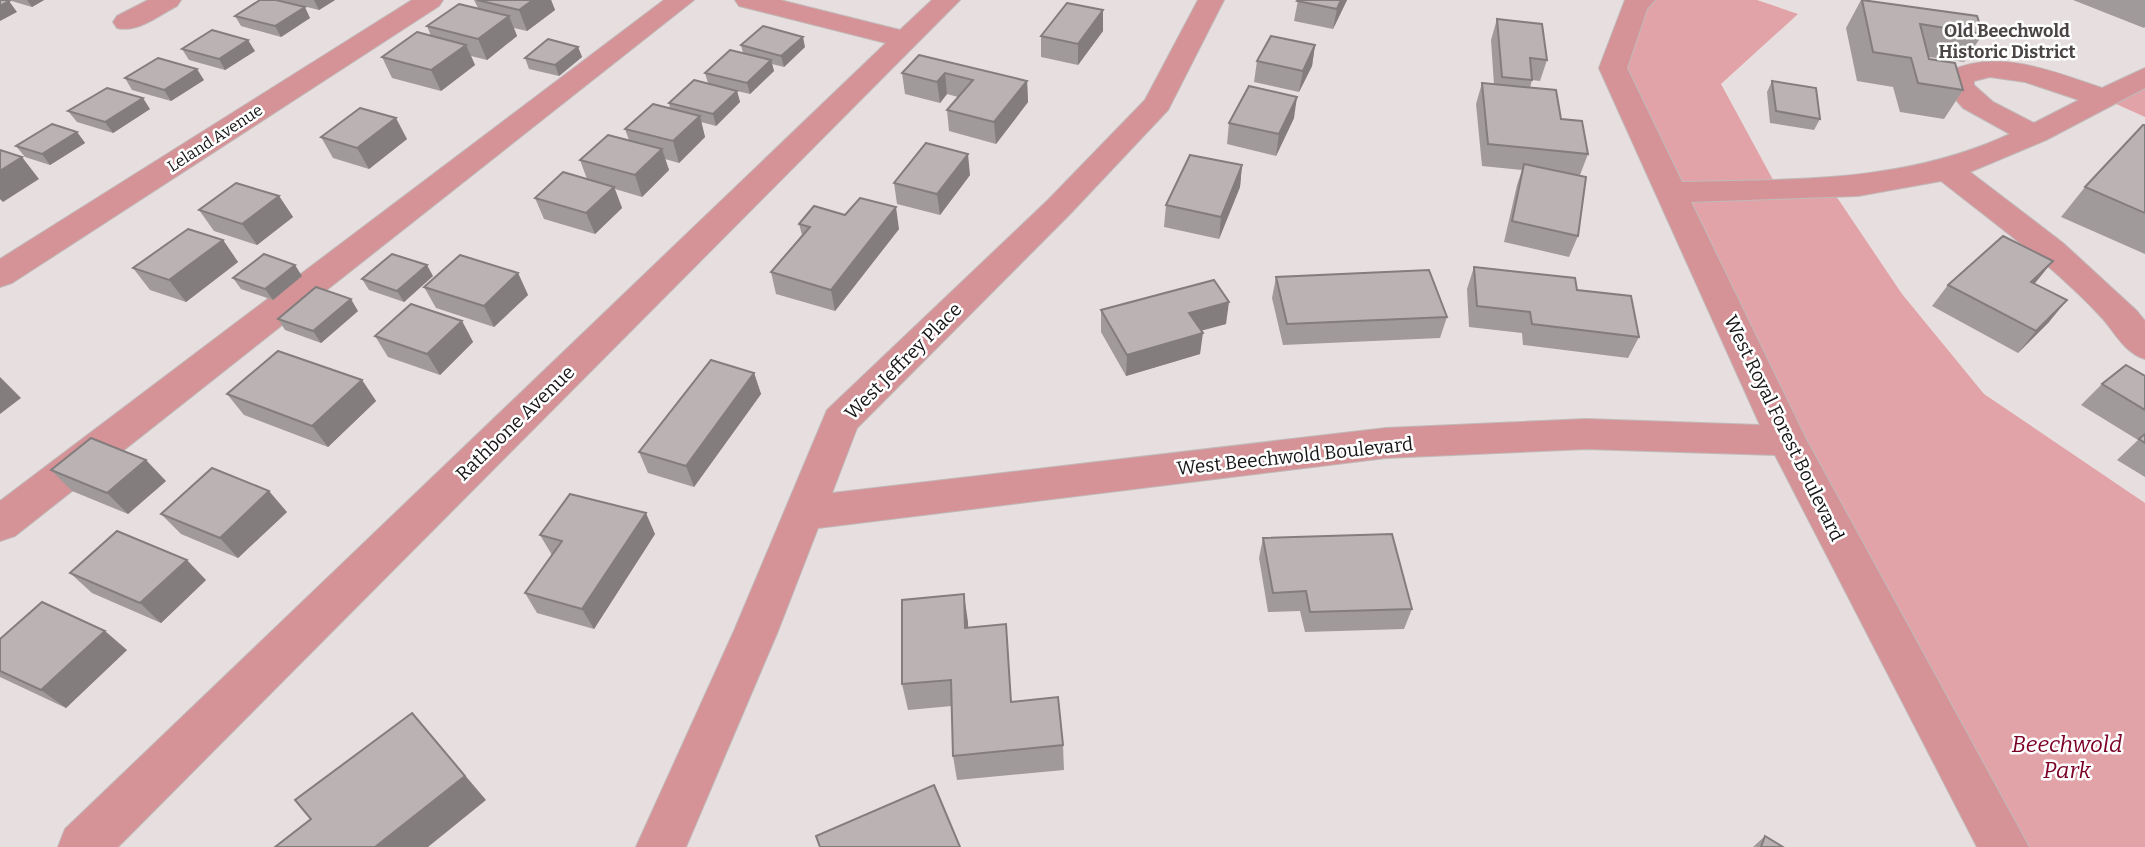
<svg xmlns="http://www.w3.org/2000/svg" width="2145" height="847" font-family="Bitter,serif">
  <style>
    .green { fill: #e1a3a7 }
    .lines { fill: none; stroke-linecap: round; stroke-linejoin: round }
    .minor-casing { stroke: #c1baba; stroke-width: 2 }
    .minor { fill: #d59397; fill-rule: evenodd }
    .wall { fill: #a19a9a }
    .shaded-wall { fill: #837d7d }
    .building { fill: #bbb3b3; stroke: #837d7d; stroke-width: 2 }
    .labels { text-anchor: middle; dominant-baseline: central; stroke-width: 5; stroke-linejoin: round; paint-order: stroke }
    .far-street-label { font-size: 16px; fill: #161414; stroke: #fff }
    .far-neighbourhood-label { font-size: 18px; font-weight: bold; fill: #4b4545; stroke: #fff }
    .street-label { font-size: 19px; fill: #161414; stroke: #fff }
    .near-park-label { font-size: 23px; font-style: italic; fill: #7b0026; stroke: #fff }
  </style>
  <rect width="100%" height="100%" fill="#e7dfdf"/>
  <g class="green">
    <polygon points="1642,0 1757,0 1798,14 1721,84 1778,189 1830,187 1902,294 1984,394 2145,503 2145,847 2004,847 1613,68"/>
    <polygon points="2145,77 2145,117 2103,98"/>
  </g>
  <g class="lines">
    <g class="minor-casing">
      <g id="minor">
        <path d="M148,0H181L177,6C159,15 138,33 117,28L113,22L117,16Z"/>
        <polygon points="412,0 443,0 439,6 12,283 0,287 0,259"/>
        <polygon points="664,0 694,0 15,536 0,541 0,501"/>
        <polygon points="735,0 780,0 900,30 932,0 960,0 118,847 58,847 65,829 886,43 739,6"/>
        <path d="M1198,0H1224L1168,110L1070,214L857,428L832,493L1386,428L1586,419L1760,425L1599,68L1625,0H1655L1647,9L1627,68L1682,182C1797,179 1904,183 2010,134L1963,108L1944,86L1950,71C1999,48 2054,72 2102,88L2145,68V88L2046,140L1970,172L2063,243L2137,311L2145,321V359C2125,353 2116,334 2103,319C2055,267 1997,225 1941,181L1858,196L1691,202L1806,439L2029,847H1977L1775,455L1586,449L1386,458L818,528L778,631L686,847H636L734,631L827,410L1048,200L1145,100ZM1990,77L2025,82L2079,100L2034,123L1993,102L1974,85V81Z"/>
      </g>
    </g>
    <use href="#minor" class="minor"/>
  </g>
  <g class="wall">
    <polygon points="8,0 44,0 32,7"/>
    <polygon points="279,0 335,0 319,10"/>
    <polygon points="474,0 551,0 555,10 527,31 514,28 517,36 487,60 471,56 475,65 441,91 392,78 382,57 431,36 427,26 478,8"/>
    <polygon points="1298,0 1347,0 1333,29 1294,21"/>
    <polygon points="1861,0 1983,34 1964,62 1929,57 1929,59 1963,90 1944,119 1900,112 1893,87 1857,81 1846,28"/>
    <polygon points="2073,0 2145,0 2145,27 2144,28"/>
    <polygon points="1103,10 1103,31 1078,65 1041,57 1041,36"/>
    <polygon points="235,16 310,18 281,37 241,26"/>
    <polygon points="1497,19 1547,60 1540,81 1532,80 1530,88 1561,119 1588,154 1580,175 1578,236 1569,257 1504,242 1517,185 1522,170 1482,166 1476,104 1482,83 1494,85 1491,40"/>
    <polygon points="741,45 805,47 784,67 772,64 774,71 750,94 737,91 740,102 716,126 701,122 705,137 679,163 665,159 669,170 642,197 615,189 622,208 595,234 544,219 535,198 587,179 580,160 629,140 625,129 670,108 669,103 708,83 705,73 743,53"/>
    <polygon points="1315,45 1312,66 1299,92 1254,82 1257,61"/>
    <polygon points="578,47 582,57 559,76 529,69 525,58"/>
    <polygon points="182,49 255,51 225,70 189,60"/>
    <polygon points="919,55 1027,81 1028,102 996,144 949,131 947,110 958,97 947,94 940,103 905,94 902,73"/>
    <polygon points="125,78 204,80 171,101 132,90"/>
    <polygon points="1772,81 1820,119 1814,130 1770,123 1767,92"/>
    <polygon points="150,109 113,133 77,122 68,111"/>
    <polygon points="1294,118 1276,156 1227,144 1229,123"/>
    <polygon points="2145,125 2145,254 2061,217 2085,187"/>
    <polygon points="77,132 85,143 50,165 25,157 16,146"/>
    <polygon points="321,137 407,139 369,169 333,158"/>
    <polygon points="1242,165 1240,187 1219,239 1164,227 1166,205"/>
    <polygon points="970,175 940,215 897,204 894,183"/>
    <polygon points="279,196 293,217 257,245 214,231 199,210"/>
    <polygon points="799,224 899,229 835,311 776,294 771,272 802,235"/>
    <polygon points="223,240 238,262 186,302 150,290 133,268"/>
    <polygon points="1474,267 1577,290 1639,337 1628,358 1523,345 1522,333 1469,327 1467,289"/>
    <polygon points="518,273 528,295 494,327 436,308 424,287"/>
    <polygon points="302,276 273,300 241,289 233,278"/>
    <polygon points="433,276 404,302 369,290 362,279"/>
    <polygon points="1276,277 1447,317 1440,338 1283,345 1272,298"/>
    <polygon points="2034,283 2049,322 2018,353 1932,306 1948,285"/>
    <polygon points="1101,310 1226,324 1201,331 1200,354 1126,376 1101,332"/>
    <polygon points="358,311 321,343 285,330 278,319"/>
    <polygon points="462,321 473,342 440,375 388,357 375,336"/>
    <polygon points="754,373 761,394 694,487 648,473 639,452"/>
    <polygon points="2145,376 2145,477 2117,460 2138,440 2081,405 2102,384"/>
    <polygon points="362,380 376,401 328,447 244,415 227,394"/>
    <polygon points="51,470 166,481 128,514 72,491"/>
    <polygon points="287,512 238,558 181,534 161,514"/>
    <polygon points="655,534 594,629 537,613 525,593 552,555 540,535"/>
    <polygon points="1263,538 1412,609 1404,629 1305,632 1300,611 1268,612 1259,558"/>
    <polygon points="70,573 206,580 161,623 92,593"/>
    <polygon points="968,622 968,627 1012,702 1063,745 1064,770 957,780 953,756 952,706 908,710 902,684"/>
    <polygon points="0,639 127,650 66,708 0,677"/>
    <polygon points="1765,836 1783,847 1753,847"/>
  </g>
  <g class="shaded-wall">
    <polygon points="27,0 44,0 32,7"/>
    <polygon points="314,0 335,0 319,10"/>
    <polygon points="533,0 551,0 555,10 527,31 519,10"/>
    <polygon points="1341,0 1347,0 1333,29 1337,9"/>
    <polygon points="9,1 17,12 0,21 0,6"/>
    <polygon points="305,7 310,18 281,37 275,26"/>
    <polygon points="1103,10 1103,31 1078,65 1078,44"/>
    <polygon points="509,16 517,36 487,60 478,39"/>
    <polygon points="803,37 805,47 784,67 781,56"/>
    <polygon points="248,40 255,51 225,70 219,59"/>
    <polygon points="466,45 475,65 441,91 431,70"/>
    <polygon points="1315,45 1312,66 1299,92 1303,71"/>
    <polygon points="578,47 582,57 559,76 555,65"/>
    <polygon points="771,60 774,71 750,94 747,83"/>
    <polygon points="197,69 204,80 171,101 164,90"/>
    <polygon points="945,73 947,94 940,103 937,82"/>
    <polygon points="1027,81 1028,102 996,144 994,122"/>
    <polygon points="737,91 740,102 716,126 713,114"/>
    <polygon points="1297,97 1294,118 1276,156 1279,134"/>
    <polygon points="143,98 150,109 113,133 105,122"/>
    <polygon points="700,116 705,137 679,163 673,141"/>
    <polygon points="396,118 407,139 369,169 357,148"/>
    <polygon points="77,132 85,143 50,165 42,154"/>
    <polygon points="662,149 669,170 642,197 635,175"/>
    <polygon points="968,154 970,175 940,215 937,194"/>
    <polygon points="22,157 39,179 3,202 0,199 0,171"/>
    <polygon points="1242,165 1240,187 1219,239 1221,217"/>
    <polygon points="614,187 622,208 595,234 586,213"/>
    <polygon points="279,196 293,217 257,245 242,224"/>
    <polygon points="896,207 899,229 835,311 831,290"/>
    <polygon points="223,240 238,262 186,302 169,280"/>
    <polygon points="2053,261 2036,282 2013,303 2031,282"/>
    <polygon points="295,265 302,276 273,300 265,289"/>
    <polygon points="427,265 433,276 404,302 397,291"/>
    <polygon points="518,273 528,295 494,327 484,306"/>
    <polygon points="351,299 358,311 321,343 313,331"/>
    <polygon points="2067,300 2049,322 2018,353 2036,331"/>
    <polygon points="1229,302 1226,324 1187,334 1189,313"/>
    <polygon points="462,321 473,342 440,375 427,354"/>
    <polygon points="1203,333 1200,354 1126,376 1127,355"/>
    <polygon points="754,373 761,394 694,487 686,466"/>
    <polygon points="0,377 21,398 0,414"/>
    <polygon points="362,380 376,401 328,447 312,426"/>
    <polygon points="146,460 166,481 128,514 107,493"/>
    <polygon points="269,491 287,512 238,558 220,538"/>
    <polygon points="646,513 655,534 594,629 582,609"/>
    <polygon points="187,560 206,580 161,623 140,603"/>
    <polygon points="964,594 968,622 969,654 965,628"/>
    <polygon points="105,631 127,650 66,708 41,690"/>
    <polygon points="412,713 486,800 428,847 375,847"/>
  </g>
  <g class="building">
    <polygon points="0,0 5,0 9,1 0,6"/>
    <polygon points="260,0 276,0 305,7 275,26 235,16"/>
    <polygon points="477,0 533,0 519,10"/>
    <polygon points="1298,0 1341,0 1337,9 1297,1"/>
    <polygon points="1862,0 1977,16 1983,34 1920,24 1929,59 1955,63 1963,90 1918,83 1911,58 1873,52"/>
    <polygon points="1067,3 1103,10 1078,44 1041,36"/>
    <polygon points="459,4 509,16 478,39 427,26"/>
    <polygon points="1497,19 1542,24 1547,60 1530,58 1532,80 1502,77"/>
    <polygon points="763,26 803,37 781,56 741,45"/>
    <polygon points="212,30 248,40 219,59 182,49"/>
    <polygon points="417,32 466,45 431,70 382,57"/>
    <polygon points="1271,36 1315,45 1303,71 1257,61"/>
    <polygon points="548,39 578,47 555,65 525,58"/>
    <polygon points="730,50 771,60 747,83 705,73"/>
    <polygon points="919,55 1027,81 994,122 947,110 973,80 945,73 937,82 902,73"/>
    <polygon points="158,58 197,69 164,90 125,78"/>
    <polygon points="694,80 737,91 713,114 669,103"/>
    <polygon points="1772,81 1816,88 1820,119 1776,111"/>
    <polygon points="1482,83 1556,90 1561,119 1582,121 1588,154 1488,144"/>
    <polygon points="1249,86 1297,97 1279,134 1229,123"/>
    <polygon points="107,88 143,98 105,122 68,111"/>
    <polygon points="653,104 700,116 673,141 625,129"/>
    <polygon points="360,108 396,118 357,148 321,137"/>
    <polygon points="52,124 77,132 42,154 16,146"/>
    <polygon points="2143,125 2145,125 2145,213 2085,187"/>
    <polygon points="608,135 662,149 635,175 580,160"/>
    <polygon points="926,143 968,154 937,194 894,183"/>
    <polygon points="0,150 22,157 0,171"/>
    <polygon points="1190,155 1242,165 1221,217 1166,205"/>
    <polygon points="1524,164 1586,177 1578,236 1512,221"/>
    <polygon points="563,172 614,187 586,213 535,198"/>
    <polygon points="236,183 279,196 242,224 199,210"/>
    <polygon points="860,198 896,207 831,290 771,272 810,227 799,224 814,206 845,215"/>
    <polygon points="188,229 223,240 169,280 133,268"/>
    <polygon points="2003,236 2053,261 2031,282 2067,300 2036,331 1948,285"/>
    <polygon points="264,254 295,265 265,289 233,278"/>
    <polygon points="392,254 427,265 397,291 362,279"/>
    <polygon points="460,255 518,273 484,306 424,287"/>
    <polygon points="1474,267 1575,278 1577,290 1631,296 1639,337 1532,324 1530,312 1477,306"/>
    <polygon points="1429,270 1447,317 1287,324 1276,277"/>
    <polygon points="1214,280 1229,302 1189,313 1203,333 1127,355 1101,310"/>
    <polygon points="316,287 351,299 313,331 278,319"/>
    <polygon points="411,304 462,321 427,354 375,336"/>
    <polygon points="278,351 362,380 312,426 227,394"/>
    <polygon points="711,360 754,373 686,466 639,452"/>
    <polygon points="2126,365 2145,376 2145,410 2102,384"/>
    <polygon points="2145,434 2145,443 2139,439"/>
    <polygon points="91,438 146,460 107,493 51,470"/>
    <polygon points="212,468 269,491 220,538 161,514"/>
    <polygon points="570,494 646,513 582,609 525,593 562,541 540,535"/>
    <polygon points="117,531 187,560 140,603 70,573"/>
    <polygon points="1392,534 1412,609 1310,612 1306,591 1273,593 1263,538"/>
    <polygon points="964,594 965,628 1006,624 1011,702 1058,697 1063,745 953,756 951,680 902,684 902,600"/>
    <polygon points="42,602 105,631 41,690 0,671 0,639"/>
    <polygon points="412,713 465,776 375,847 275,847 311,819 295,800"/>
    <polygon points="934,785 960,847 820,847 816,836"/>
    <polygon points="1765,836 1783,847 1761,847"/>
  </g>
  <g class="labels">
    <g class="far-street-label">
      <text transform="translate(215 138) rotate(-33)">Leland Avenue</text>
    </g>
    <g class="far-neighbourhood-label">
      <text x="2007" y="31">Old Beechwold<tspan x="2007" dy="21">Historic District</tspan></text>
    </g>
    <g class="street-label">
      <text transform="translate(903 361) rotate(-45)">West Jeffrey Place</text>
      <text transform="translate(515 423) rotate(-44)">Rathbone Avenue</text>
      <text transform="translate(1784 428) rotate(64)">West Royal Forest Boulevard</text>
      <text transform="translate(1295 456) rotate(-6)">West Beechwold Boulevard</text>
    </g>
    <g class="near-park-label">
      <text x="2067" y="744">Beechwold<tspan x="2067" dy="26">Park</tspan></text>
    </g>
  </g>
</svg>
